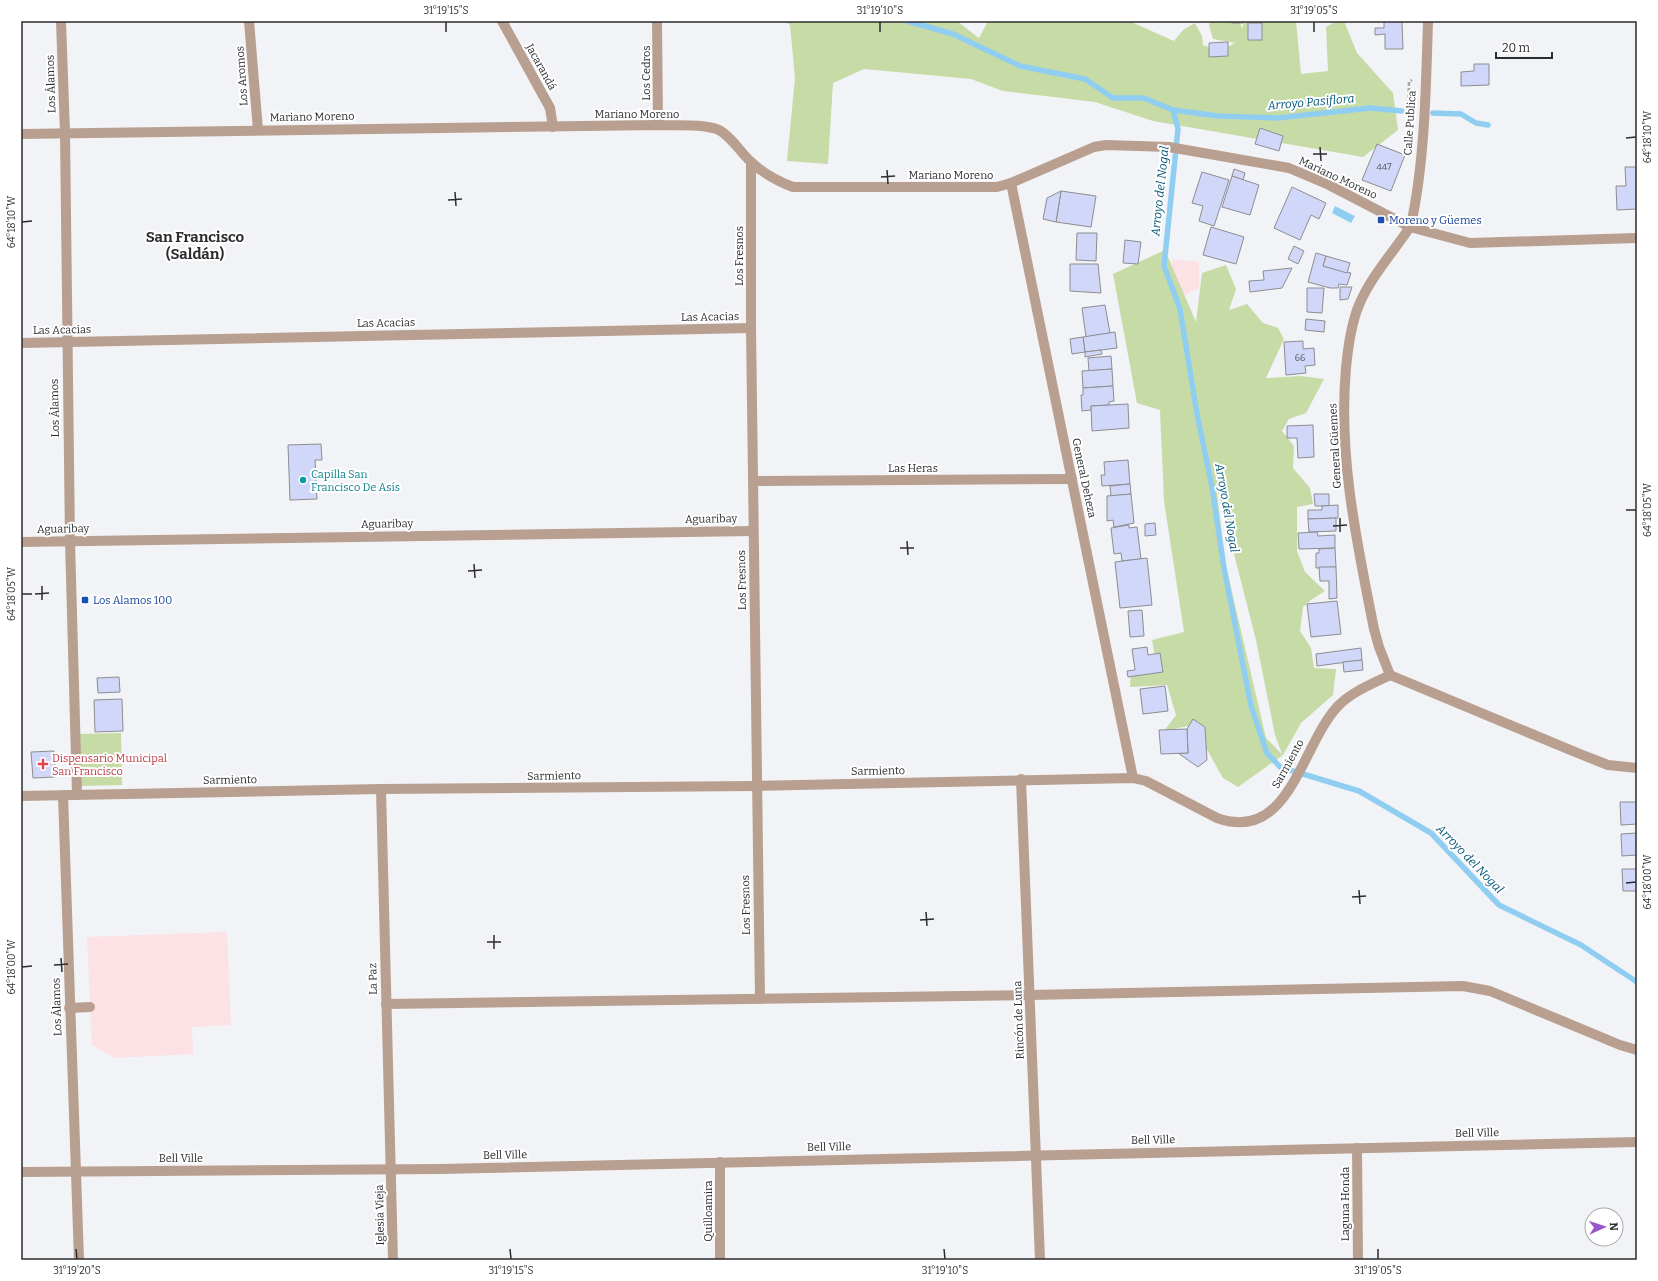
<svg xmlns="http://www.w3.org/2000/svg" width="1658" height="1281" font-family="Bitter,serif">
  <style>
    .industrial { fill: #fce1e5 }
    .green { fill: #c7dba7; fill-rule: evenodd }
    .water { fill: #90cef1 }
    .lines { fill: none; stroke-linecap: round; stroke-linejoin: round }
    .stream { stroke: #90cef1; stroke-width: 5.5 }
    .building { fill: #d0d7f9; stroke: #8d8d90 }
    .path { stroke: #a6a7a9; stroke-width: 2.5; stroke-dasharray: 4 2; stroke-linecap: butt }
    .minor { stroke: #b89f90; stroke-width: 10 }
    .ticks { fill: none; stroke: #2c2d2e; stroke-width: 1.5 }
    .transit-dot { fill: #1a4fb4; stroke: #fff; stroke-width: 1.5 }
    .culture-dot { fill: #0f9aa8; stroke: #fff; stroke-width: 1.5 }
    .health-dot { fill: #e0444e; stroke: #fff; stroke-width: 1.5 }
    .labels { text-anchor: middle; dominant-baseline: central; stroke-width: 4; stroke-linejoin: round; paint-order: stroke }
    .number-label { font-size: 9px; fill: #555861 }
    .street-label { font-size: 11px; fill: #2c2d2e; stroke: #fff }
    .transit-label { font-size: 11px; fill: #164399; stroke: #fff; text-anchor: start }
    .culture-label { font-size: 11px; fill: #0d838f; stroke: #fff; text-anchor: start }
    .health-label { font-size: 11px; fill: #be3a42; stroke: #fff; text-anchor: start }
    .water-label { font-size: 12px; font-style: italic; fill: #035677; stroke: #fff }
    .district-label { font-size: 15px; font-weight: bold; fill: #2c2d2e; stroke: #fff }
    .neatline { fill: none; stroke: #2c2d2e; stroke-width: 1.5 }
    .ticks-label { font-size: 10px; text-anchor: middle; fill: #2c2d2e }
  </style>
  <rect width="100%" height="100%" fill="#f2f3f6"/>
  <g class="industrial">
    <polygon points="1172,259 1199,262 1199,288 1177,298 1173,284"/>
    <polygon points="227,932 231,1025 192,1027 193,1054 115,1058 92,1045 87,937"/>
  </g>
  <g class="green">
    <polygon points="784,21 957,21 979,38 988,21 1129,21 1174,41 1183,30 1195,23 1202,36 1203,45 1220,51 1235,43 1213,39 1209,25 1211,21 1239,21 1242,28 1245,21 1296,21 1301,74 1328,71 1326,27 1337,21 1344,21 1357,53 1393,93 1398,130 1363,157 1153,121 1095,102 1003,91 971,79 864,69 833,83 828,164 787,161 795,78 790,25"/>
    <path d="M1165,250L1196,322L1202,273L1226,265L1236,289L1229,310L1247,304L1263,323L1278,328L1284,339L1266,378L1301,376L1324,379L1306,413L1289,419L1282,431L1294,446L1293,468L1310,488L1313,504L1297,507V551L1305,572L1325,591L1311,600L1303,607L1300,631L1311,648L1314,668L1336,669L1333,695L1301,723L1283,755L1238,787L1223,778L1193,725L1164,731L1176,715L1167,685L1130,687L1131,672L1156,662L1152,640L1184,632L1164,501L1160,410L1137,403L1113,274ZM1216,484L1256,640L1275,735L1282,754L1266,738L1225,562Z"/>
    <polygon points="121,733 122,785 80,786 79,734"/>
  </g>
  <polygon class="water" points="1335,206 1355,216 1351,223 1332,213"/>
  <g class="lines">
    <g class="stream">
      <polyline points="907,21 953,34 1020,66 1085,79 1113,98 1144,98 1173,110 1178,129 1164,266 1180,309 1197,414 1212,487 1224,568 1251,706 1267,753 1280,767 1359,791 1431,833 1499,905 1581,945 1637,982"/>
      <polyline points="1173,110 1218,116 1278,118 1370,108 1402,111"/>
      <polyline points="1433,113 1461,114 1476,123 1488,125"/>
    </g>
  </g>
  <g class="building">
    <rect x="1232" y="21" width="11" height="2"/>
    <polygon points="1384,21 1402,21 1403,49 1385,49 1385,34 1375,35 1375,28 1384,28"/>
    <rect x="1248" y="23" width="14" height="17"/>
    <polygon points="1228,42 1228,56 1209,57 1209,43"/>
    <polygon points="1474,64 1489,64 1489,85 1461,86 1461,72 1474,71"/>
    <polygon points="1260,128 1283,136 1279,151 1255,144"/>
    <polygon points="1377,144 1405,155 1391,191 1362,180"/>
    <polygon points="1625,167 1637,167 1637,209 1617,210 1616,186 1626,186"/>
    <polygon points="1234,169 1245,173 1243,180 1232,176"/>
    <polygon points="1202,172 1229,180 1214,226 1199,221 1203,206 1192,203"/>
    <polygon points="1232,176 1259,185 1250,215 1222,207"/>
    <polygon points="1292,187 1326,203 1319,219 1311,215 1300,240 1274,228"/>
    <polygon points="1061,191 1096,196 1091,227 1056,222"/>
    <polygon points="1061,191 1056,222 1043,219 1047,198"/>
    <polygon points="1211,227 1244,237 1236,264 1203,255"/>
    <polygon points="1077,233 1097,233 1096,261 1076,260"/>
    <polygon points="1125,240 1141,242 1138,264 1123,263"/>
    <polygon points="1294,246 1304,251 1298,264 1288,259"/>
    <polygon points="1316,253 1326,256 1323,266 1351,273 1347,285 1339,284 1338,288 1330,288 1308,282"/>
    <polygon points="1326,256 1350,263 1347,273 1323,266"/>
    <polygon points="1070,264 1098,264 1101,293 1070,291"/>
    <polygon points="1292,268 1282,288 1250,292 1249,281 1264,280 1263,271"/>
    <polygon points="1340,287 1352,287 1348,299 1340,300"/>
    <polygon points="1307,288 1324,288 1322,313 1307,312"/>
    <polygon points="1105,305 1110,333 1086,337 1082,308"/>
    <polygon points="1306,319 1325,321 1324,332 1305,330"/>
    <polygon points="1115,332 1117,348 1085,352 1083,337"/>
    <polygon points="1083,337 1085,352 1072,354 1070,339"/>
    <polygon points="1303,341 1303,349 1314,348 1315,365 1305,366 1306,373 1286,375 1284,342"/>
    <polygon points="1101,350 1102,354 1085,357 1085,352"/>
    <polygon points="1111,356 1112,369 1089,371 1088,358"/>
    <polygon points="1112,369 1113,386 1083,388 1082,371"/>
    <polygon points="1113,386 1114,401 1109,402 1109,405 1091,406 1091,410 1082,411 1081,395 1083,395 1083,388"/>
    <polygon points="1128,404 1129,428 1092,431 1091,406"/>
    <polygon points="1313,425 1314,457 1298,458 1297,438 1287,438 1287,426"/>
    <polygon points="321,444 322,460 315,460 317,499 290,500 288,445"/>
    <polygon points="1128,460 1130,484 1102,486 1101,475 1105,475 1104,462"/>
    <polygon points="1130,484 1131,494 1111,496 1110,486"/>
    <polygon points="1131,494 1134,523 1114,527 1113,520 1107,521 1107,496"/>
    <polygon points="1314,494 1329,494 1329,506 1315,506"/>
    <polygon points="1338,505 1338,518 1308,519 1308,510 1322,510 1322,506"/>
    <polygon points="1336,518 1336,531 1309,532 1308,519"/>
    <polygon points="1155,523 1156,535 1145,536 1145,524"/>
    <polygon points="1129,525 1129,528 1137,527 1141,559 1122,561 1121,553 1114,554 1111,528"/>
    <polygon points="1317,532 1318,536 1335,535 1335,548 1299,549 1298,533"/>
    <polygon points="1335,548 1336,567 1316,568 1316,553 1319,553 1319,549"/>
    <polygon points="1147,558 1152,605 1120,608 1115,562"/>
    <polygon points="1319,567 1336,567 1337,598 1329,599 1329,581 1320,581"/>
    <polygon points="1337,601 1341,634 1311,637 1307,604"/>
    <polygon points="1142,610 1144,636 1130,637 1128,611"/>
    <polygon points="1147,647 1148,655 1160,653 1163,672 1128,677 1127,671 1135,670 1132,649"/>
    <polygon points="1361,648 1362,660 1317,666 1316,654"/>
    <polygon points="1362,660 1363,670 1344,672 1343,662"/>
    <polygon points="119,677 120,692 98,693 97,678"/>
    <polygon points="1165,686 1168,711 1143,714 1140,689"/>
    <polygon points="122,699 123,731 95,732 94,700"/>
    <polygon points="1193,719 1205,727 1207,760 1198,767 1178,753 1188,753 1187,729"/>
    <polygon points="1187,729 1188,753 1161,754 1159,730"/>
    <polygon points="54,751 55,777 33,778 31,752"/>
    <polygon points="1620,802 1637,802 1637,824 1621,825"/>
    <polygon points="1637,833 1637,855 1622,856 1621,834"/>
    <polygon points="1622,869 1637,869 1637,891 1623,891"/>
  </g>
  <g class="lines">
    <polyline class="path" points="1408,122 1409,82 1412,80"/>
    <g class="minor">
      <polyline points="61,21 65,133 70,541 77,794"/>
      <polyline points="249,21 258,130"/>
      <polyline points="502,21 550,108 553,127"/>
      <polyline points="657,21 658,125"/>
      <path d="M21,134L658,125C674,126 704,123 719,130C732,137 740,152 751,162C764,174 777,181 793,187H997L1011,183L1094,147L1106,145L1169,147L1289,168L1329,185L1410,227L1470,243L1637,238"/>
      <polyline points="751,162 751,328 760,999"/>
      <polyline points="1011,183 1133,778"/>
      <polyline points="21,343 751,328"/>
      <polyline points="753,481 1072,479"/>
      <polyline points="21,542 753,531"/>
      <path d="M1390,675L1379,647L1374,629C1357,543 1338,456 1346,368C1348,347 1351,324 1359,305C1370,278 1394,251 1410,227L1412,220C1425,157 1426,85 1428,21"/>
      <polyline points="1390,675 1580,754 1608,765 1637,768"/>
      <polyline points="1021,779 1040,1260"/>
      <polyline points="381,789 393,1260"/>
      <polyline points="63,795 79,1260"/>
      <path d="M21,796L381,789L756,786L1133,778L1146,781L1217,818C1290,844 1301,745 1338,706C1351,692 1374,683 1390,675"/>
      <polyline points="386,1004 1030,995 1463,986 1490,991 1620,1045 1637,1050"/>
      <polyline points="69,1008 90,1007"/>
      <polyline points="1357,1148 1358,1260"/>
      <polyline points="21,1172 440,1169 1637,1142"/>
      <polyline points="720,1260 720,1162"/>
    </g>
  </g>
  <path class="ticks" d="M446,22V32M880,22V32M1314,22V32M1626,138L1636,137M1320,147L1321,161M1313,154H1327M887,170L888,184M881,177L895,176M455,192L456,206M448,200L462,199M22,222L32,221M1626,510H1636M1340,518V532M1333,526L1347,525M907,541L908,555M900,548H914M474,564L475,578M468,571L482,570M42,586V600M22,594H32M35,594L49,593M1626,883L1636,882M1359,890L1360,904M1352,897L1366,896M926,912L927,926M920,920L934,919M494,935V949M487,942H501M61,958L62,972M54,965L68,964M22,967L32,966M76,1249L77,1259M510,1249L511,1259M944,1249L945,1259M1378,1249V1259"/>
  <g class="transit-dot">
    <rect x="1377" y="216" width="8" height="8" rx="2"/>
    <rect x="81" y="596" width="8" height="8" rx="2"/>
  </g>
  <circle class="culture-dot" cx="303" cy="480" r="4"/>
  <path class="health-dot" d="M41 758h4v4h4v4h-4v4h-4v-4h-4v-4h4z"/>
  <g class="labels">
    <g class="number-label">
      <text x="1384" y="167">447</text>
      <text x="1300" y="358">66</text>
    </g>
    <g class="street-label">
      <text transform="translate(541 67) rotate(61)">Jacarandá</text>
      <text transform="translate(646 73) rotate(-90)">Los Cedros</text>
      <text transform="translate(242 76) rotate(-94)">Los Aromos</text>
      <text transform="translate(51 84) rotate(-92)">Los Álamos</text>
      <text x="637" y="114">Mariano Moreno</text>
      <text transform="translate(312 117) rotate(-1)">Mariano Moreno</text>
      <text transform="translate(1410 123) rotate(-86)">Calle Publica</text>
      <text x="951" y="175">Mariano Moreno</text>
      <text transform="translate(1338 178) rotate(25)">Mariano Moreno</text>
      <text transform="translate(739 256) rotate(-90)">Los Fresnos</text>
      <text transform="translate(710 317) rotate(-1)">Las Acacias</text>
      <text transform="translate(386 323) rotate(-1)">Las Acacias</text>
      <text transform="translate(62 330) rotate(-1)">Las Acacias</text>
      <text transform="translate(55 408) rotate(-91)">Los Álamos</text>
      <text transform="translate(1335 446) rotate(-93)">General Güemes</text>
      <text x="913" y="468">Las Heras</text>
      <text transform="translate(1084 478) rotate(78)">General Deheza</text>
      <text transform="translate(711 519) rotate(-1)">Aguaribay</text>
      <text transform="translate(387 524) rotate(-1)">Aguaribay</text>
      <text transform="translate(63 529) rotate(-1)">Aguaribay</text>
      <text transform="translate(742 580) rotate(-91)">Los Fresnos</text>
      <text transform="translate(1288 764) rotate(-61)">Sarmiento</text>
      <text transform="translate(878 771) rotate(-1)">Sarmiento</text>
      <text transform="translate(554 776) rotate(-1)">Sarmiento</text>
      <text transform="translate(230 780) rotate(-1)">Sarmiento</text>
      <text transform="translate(746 905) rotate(-91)">Los Fresnos</text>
      <text transform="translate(373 979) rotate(-91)">La Paz</text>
      <text transform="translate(57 1007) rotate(-92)">Los Álamos</text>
      <text transform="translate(1019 1020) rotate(-92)">Rincón de Luna</text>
      <text transform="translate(1477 1133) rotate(-1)">Bell Ville</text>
      <text transform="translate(1153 1140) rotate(-1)">Bell Ville</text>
      <text transform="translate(829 1147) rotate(-1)">Bell Ville</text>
      <text transform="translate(505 1155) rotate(-1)">Bell Ville</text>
      <text x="181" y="1158">Bell Ville</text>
      <text transform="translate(1345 1204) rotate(-90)">Laguna Honda</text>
      <text transform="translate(708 1211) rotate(-90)">Quilloamira</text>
      <text transform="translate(380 1215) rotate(-91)">Iglesia Vieja</text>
    </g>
    <g class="transit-label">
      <text x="1389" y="220">Moreno y Güemes</text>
      <text x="93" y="600">Los Alamos 100</text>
    </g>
    <g class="culture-label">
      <text x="311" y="474">Capilla San<tspan x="311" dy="13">Francisco De Asís</tspan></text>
    </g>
    <g class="health-label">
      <text x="52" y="758">Dispensario Municipal<tspan x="52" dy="13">San Francisco</tspan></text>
    </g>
    <g class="water-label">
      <text transform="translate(1311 102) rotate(-5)">Arroyo Pasiflora</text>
      <text transform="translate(1160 191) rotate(-84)">Arroyo del Nogal</text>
      <text transform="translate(1227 508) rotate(80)">Arroyo del Nogal</text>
      <text transform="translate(1470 859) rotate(46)">Arroyo del Nogal</text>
    </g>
    <g class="district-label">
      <text x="195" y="237">San Francisco<tspan x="195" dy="17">(Saldán)</tspan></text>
    </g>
  </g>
  <rect width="1658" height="1281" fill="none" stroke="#ffffff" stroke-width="44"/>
  <g transform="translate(1604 1227) rotate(87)"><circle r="19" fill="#ffffff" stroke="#ababab"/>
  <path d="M0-3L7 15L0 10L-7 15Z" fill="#9957cc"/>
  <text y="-6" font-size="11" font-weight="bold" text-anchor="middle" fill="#2c2d2e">N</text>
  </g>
  <path d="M1496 52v6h56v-6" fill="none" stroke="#2c2d2e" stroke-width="2"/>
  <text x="1502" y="52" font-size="12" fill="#2c2d2e" stroke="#ffffff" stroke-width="3" paint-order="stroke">20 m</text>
  <rect x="22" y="22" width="1614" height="1237" class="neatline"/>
  <g class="ticks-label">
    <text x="446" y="14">31°19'15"S</text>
    <text x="880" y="14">31°19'10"S</text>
    <text x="1314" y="14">31°19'05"S</text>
    <text transform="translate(1647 137) rotate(-90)" y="4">64°18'10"W</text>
    <text transform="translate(11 222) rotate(-90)" y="4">64°18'10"W</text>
    <text transform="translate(1647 510) rotate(-90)" y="4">64°18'05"W</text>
    <text transform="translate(11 594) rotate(-90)" y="4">64°18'05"W</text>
    <text transform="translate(1647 882) rotate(-90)" y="4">64°18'00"W</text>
    <text transform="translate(11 967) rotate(-90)" y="4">64°18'00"W</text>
    <text x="77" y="1274">31°19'20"S</text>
    <text x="511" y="1274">31°19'15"S</text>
    <text x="945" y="1274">31°19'10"S</text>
    <text x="1378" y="1274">31°19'05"S</text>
  </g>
</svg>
